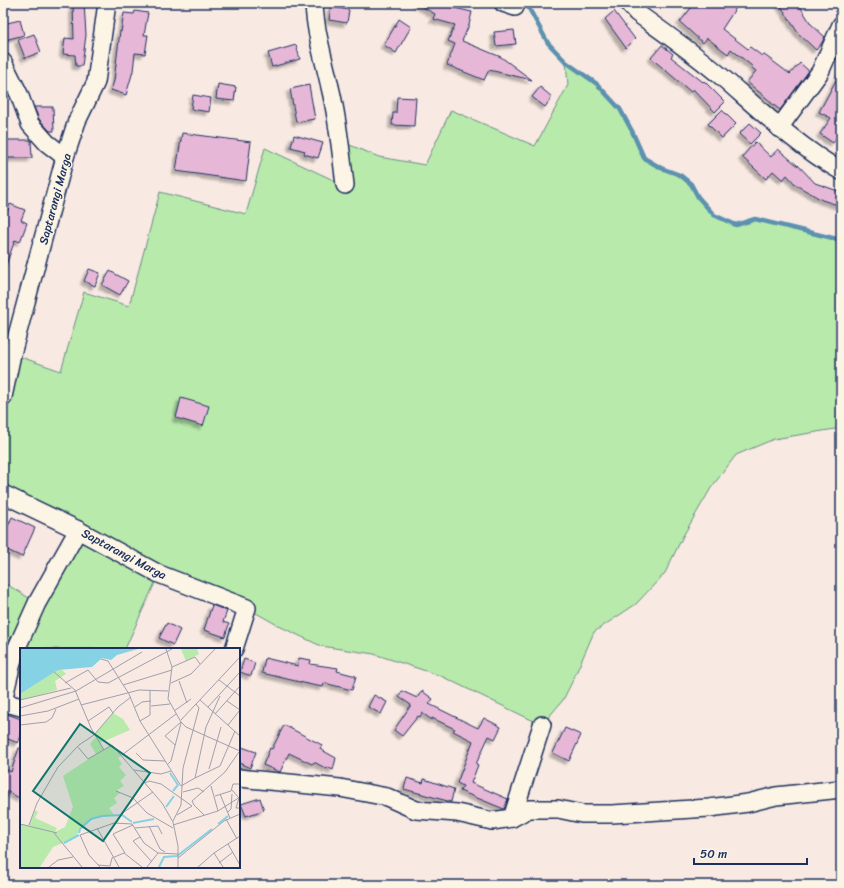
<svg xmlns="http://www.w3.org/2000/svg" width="844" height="888" font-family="Sriracha,sans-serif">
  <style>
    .green { fill: #b8eaab; stroke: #6a8c84 }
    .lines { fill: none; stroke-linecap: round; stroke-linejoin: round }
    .stream { stroke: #5b91af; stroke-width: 4.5 }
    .building { fill: #e7b7d7; stroke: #1b2f5e; filter: url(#shadow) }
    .street-casing { stroke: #1b2f5e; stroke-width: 20 }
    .street { stroke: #fcf5e5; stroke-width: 17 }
    .labels { text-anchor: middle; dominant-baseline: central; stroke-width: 3; stroke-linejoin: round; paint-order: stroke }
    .street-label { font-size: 12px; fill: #1b2f5e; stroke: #fcf5e5 }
    .inset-river { fill: none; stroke: #85d2e5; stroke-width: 2 }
    .inset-road { fill: none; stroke: #a09fad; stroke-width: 1 }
    .view { fill: #0f766e; fill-opacity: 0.15; stroke: #0f766e; stroke-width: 2 }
    .inset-edge { fill: none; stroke: #1b2f5e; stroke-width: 2 }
  </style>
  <defs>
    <filter id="shadow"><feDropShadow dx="-3.5" dy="3.5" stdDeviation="1" flood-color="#0004"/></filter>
  </defs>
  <rect width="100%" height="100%" fill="#f8e9e2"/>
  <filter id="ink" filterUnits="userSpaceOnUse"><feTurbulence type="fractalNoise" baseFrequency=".025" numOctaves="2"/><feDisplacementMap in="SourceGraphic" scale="8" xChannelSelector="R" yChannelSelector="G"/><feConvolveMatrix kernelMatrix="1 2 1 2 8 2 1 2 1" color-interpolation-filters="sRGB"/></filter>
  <g filter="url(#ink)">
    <polygon class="green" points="566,62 597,84 620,109 632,131 644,158 661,168 680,175 691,184 698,197 714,215 736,225 755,219 841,240 841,428 774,439 736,455 711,488 683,536 665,573 636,604 594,632 573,680 563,700 542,725 441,676 374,654 321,646 281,627 247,608 159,574 125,649 21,649 21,676 9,675 3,701 3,582 37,603 78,530 3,494 3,402 12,354 61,371 84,292 129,306 160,192 246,214 265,148 344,185 340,141 379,157 425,165 451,110 535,146 568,85"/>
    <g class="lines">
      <polyline class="stream" points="526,3 548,43 566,62 597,84 620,109 632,131 644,158 661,168 680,175 691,184 698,197 714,215 736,225 755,219 841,240"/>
    </g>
    <g class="building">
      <polygon points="73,3 84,3 86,35 82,66 76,66 75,55 63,54 65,38 74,39"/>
      <polygon points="416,3 441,3 450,5 450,7 472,12 469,25 462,41 501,57 532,80 489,70 484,80 447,65 455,44 448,41 455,25 433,19 435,14"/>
      <polygon points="695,3 739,3 722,29 748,49 750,47 762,56 763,54 790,74 800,63 809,71 780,110 770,102 770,101 747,82 756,71 752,68 753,67 731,49 728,54 707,38 703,43 680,22"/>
      <polygon points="779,3 798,3 811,24 825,37 821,44 816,50 798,33"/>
      <polygon points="331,7 349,10 347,23 329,20"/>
      <polygon points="135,11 148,13 144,35 148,35 145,54 135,53 133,71 126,95 111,90 114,81 120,31 121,32 124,13 134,14"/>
      <polygon points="614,11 635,39 626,48 605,19"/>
      <polygon points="399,19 411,27 396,53 384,45"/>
      <polygon points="20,20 24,35 5,40 3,24"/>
      <polygon points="514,30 516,44 496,46 494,32"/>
      <polygon points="34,34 41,52 25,58 18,40"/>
      <polygon points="296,45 300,59 272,67 268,53"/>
      <polygon points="662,45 673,54 671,57 703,82 704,81 725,102 715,112 693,89 691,92 651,58"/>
      <polygon points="841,71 841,131 833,143 820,134 831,118 819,112"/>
      <polygon points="218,84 236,87 234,101 216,99"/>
      <polygon points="309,85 315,119 296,122 290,89"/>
      <polygon points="540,87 552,97 545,107 532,97"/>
      <polygon points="193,95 211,98 209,112 191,109"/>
      <polygon points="397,97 416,98 414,126 392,125 393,113 396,113"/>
      <polygon points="34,107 53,107 54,131 50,131 39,119"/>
      <polygon points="722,110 736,124 722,138 708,124"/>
      <polygon points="750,123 761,133 750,144 739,134"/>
      <polygon points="182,133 251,142 246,181 176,171"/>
      <polygon points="294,135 323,143 318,158 304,154 305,151 291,147"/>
      <polygon points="3,140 31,140 32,158 3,158"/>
      <polygon points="755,142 771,157 778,149 798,166 798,165 815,183 841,192 841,206 822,200 796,185 787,175 783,180 773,171 766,179 742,157"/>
      <polygon points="10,204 25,210 21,220 27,223 20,242 15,240 5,268 3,268 3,223"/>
      <polygon points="89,269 100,273 95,286 84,281"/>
      <polygon points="110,271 128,281 120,295 102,285"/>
      <polygon points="181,398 209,406 203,426 176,418"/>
      <polygon points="12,517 35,528 22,557 3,548 3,537"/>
      <polygon points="212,605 227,611 223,622 229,624 225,637 204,630"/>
      <polygon points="167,623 180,630 173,645 159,638"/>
      <polygon points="265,658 298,666 299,658 311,660 310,664 338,668 337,671 356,676 352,690 324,683 323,687 312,685 262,673"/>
      <polygon points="244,659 255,663 251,676 240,672"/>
      <polygon points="402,691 417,698 422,691 433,699 429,704 478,728 484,718 501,727 495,739 489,736 476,764 478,765 471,783 508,799 504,809 460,791 463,786 457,783 473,741 453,731 455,729 432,718 432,720 422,713 420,717 418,716 402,736 394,730 411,705 399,697"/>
      <polygon points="374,695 387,702 381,714 368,707"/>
      <polygon points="7,714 21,719 21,736 18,743 3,737 3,725"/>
      <polygon points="284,725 322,745 320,749 336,758 333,770 327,767 327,769 314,762 312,764 289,753 280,772 263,765 270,748 272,749"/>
      <polygon points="565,728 581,735 569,761 553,753"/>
      <polygon points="239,746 256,752 250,768 239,763"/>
      <polygon points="19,748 21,748 21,799 3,789 3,768 11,772"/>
      <polygon points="407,778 423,783 424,779 454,789 451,802 404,789"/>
      <polygon points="260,798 264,810 246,816 241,804"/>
    </g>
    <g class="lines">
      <g class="street-casing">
        <g id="street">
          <path d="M314,3C315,32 324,59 330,87C338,119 341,152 345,185"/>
          <polyline points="503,3 515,7"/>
          <path d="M628,3L637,13C666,34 695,54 722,77C760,110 797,146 841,171"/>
          <polyline points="3,62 19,94 30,124 47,143 65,157"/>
          <polyline points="779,128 820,72 841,25"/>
          <polyline points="3,397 12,354 65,157 77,121 96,82 107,3"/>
          <polyline points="3,494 78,530 159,574 247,608 234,649"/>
          <polyline points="3,701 14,654 37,603 78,530"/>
          <polyline points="3,702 21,707"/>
          <polyline points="239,778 340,788 387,797 416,810 457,813 492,821 512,818 529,809 558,809 582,814 612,814 709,808 748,803 776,796 841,789"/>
          <polyline points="512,818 542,725"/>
        </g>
      </g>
      <use href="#street" class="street"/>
    </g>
  </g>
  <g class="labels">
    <g class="street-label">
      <text transform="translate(55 199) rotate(-75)">Saptarangi Marga</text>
      <text transform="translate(124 554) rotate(28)">Saptarangi Marga</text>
    </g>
  </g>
  <g transform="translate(20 648)">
    <rect width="220" height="220" fill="#f8e9e2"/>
    <path d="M161,1H177L179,6L166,13ZM38,22H42L46,26L35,33L37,42L1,52L0,46ZM93,65L103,71L110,82L80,95L84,102L92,97L102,107L98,110L102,116L99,119L106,127L100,133L104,138L97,142L100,145L94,150L97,155L89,160L94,167L72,171L60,181L55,190L33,199L20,219H0V176L9,177L15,162L18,164L15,170L37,180L35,184L45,179L53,159L43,128L76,106L70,96L76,89L74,87Z" fill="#b8eaab"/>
    <path d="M0,1H118L97,7L91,12L82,10L72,19L38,22L0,46Z" fill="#85d2e5"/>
    <path class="inset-river" d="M150,125L158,137L153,143M146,159L154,148M113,175L134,171M198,176L208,168M59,185L60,181L71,171L82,168L102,167L112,174M44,195L59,187M139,219L144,209L157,208L192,181"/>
    <path class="inset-road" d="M146,1L152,19L148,51L161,74L166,79L220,103M81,11L88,13L109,46L120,73L161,138L175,130L186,79L200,48M152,19L175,9L180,16M34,24L55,42L71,80L84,102M199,32L220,48M159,33L167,55M45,35L68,22L78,34L88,35L152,1M151,35L171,26L195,1M103,37L152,22M0,52L51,40M180,52L220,88M207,53L220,62M61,57L119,42L148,43M131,58L150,56M115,59L122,54L131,53M188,59L220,24M0,60L56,43L122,4M154,63L171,51M195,66L220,38M0,68L28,63L59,51M161,72L220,9M68,73L89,59L93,65M120,73L130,67V42M0,77L26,74L32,70L36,61M208,77L220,62M155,97L145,88L161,74M58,99L68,111L92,97L142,155L153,174L158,198V219M116,105L123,112L145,113M102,107L156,66M220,112V125M147,117L151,113L161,75M189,121L201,79M114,122L141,126L151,123M175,130L200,118L215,83M125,135L129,133L141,136L172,158M191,138L198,163M212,142L219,150L216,160H220M96,143L113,150L127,165L153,180M163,144L178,140L184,144M200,146L210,170M195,148L211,143L213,136H220M174,157L172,153L205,124L219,104M174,157L184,167M208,164L211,161L212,146M101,166L133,144M157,167L172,158M206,171L217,191M153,173L161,157L163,120L179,60L176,56M0,176L37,185M9,177L17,155L38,119L59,97L74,87L98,59L111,49M153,177L198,163L220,149M129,178L140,201L145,204M77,180L99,219M115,180L138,178L142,186M34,185L62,219M120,189L113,193L132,214M208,196L220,217M105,205L93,186L113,177M194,205L203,219M158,210L204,173L220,166M199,215L213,204M78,217L90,218L92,210L104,205L122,219M29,219L38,212L53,209M80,219L69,207L60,187L94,175L112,176L124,195L138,205L158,206M127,219L138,205M178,219L194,205L220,188"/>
    <path class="view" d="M60,76L130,125L83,193L13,143Z"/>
    <rect width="220" height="220" class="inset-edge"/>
  </g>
  <rect width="844" height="888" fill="none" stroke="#fcf5e5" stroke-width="16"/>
  <rect x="8" y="8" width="828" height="872" fill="none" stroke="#1b2f5e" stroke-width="1.5" filter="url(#ink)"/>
  <path d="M694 858v6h113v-6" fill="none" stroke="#1b2f5e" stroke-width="2"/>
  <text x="700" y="858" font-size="12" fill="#1b2f5e" stroke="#fcf5e5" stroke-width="3" paint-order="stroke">50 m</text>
</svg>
